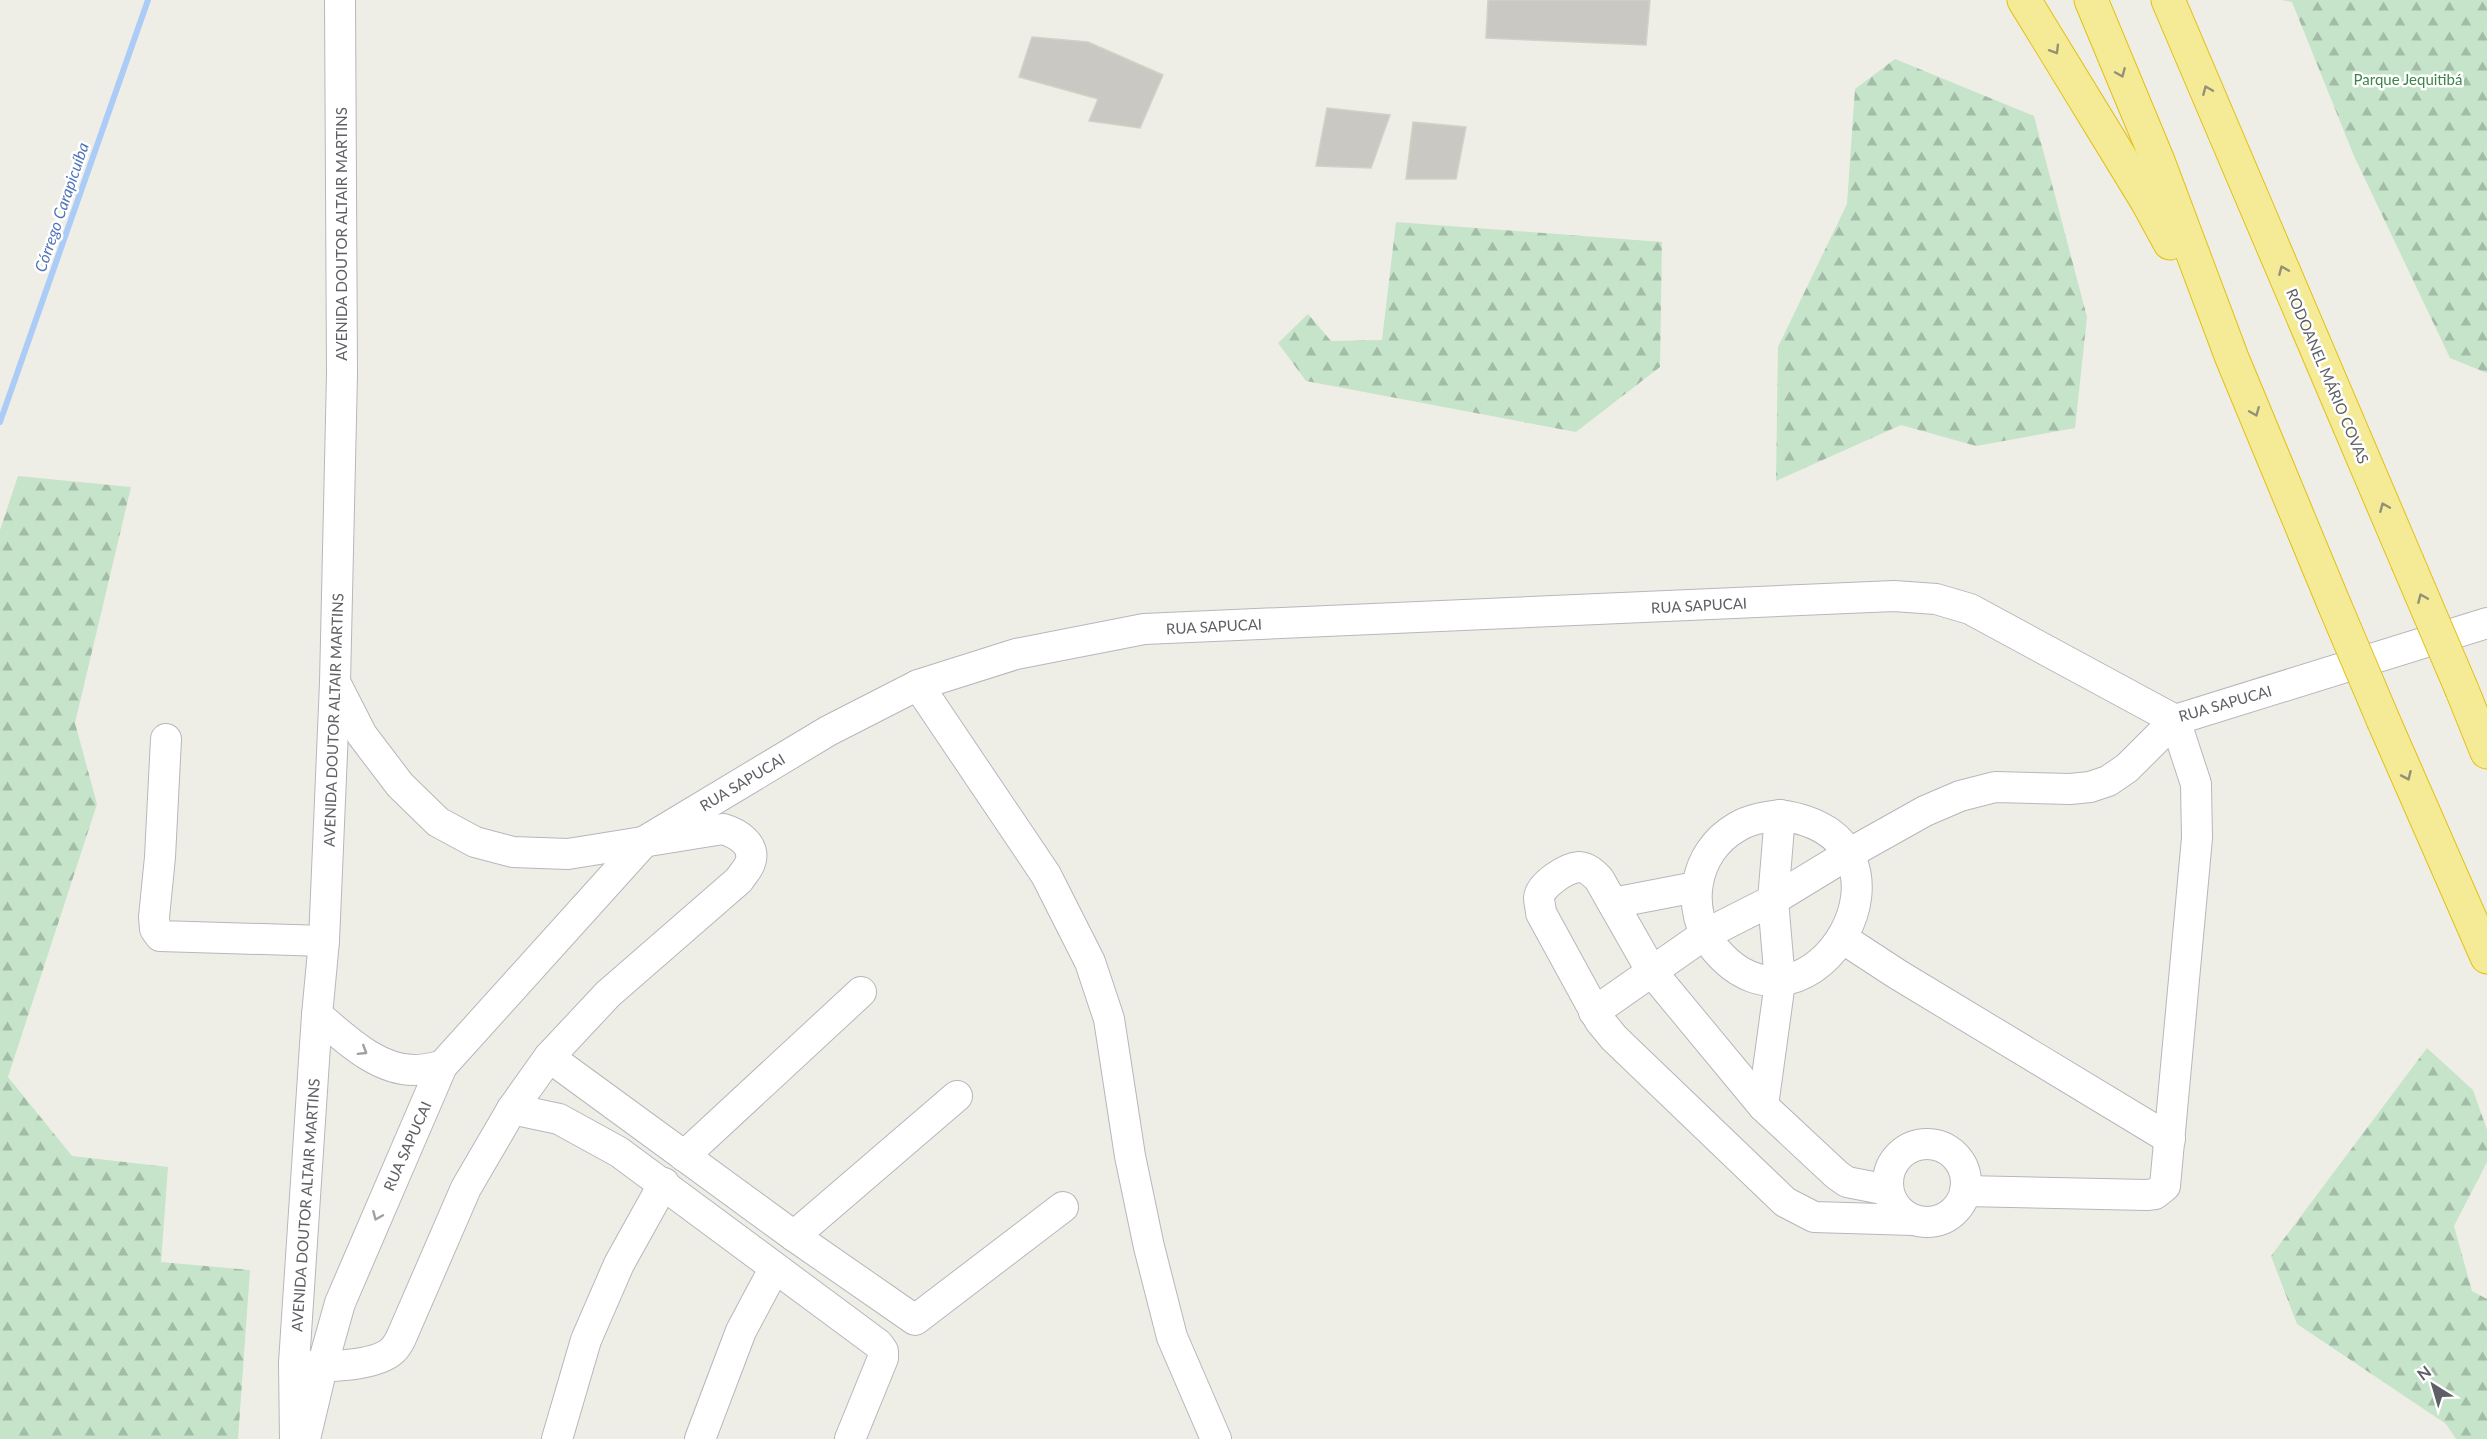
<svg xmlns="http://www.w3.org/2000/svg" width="2487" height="1439" font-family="Lato,sans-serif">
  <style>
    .forest { fill: url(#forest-firs) }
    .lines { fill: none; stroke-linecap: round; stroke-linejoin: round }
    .stream { stroke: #acccf8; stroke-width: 6 }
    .building { fill: #cac8c2; stroke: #d3d1c5; stroke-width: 1.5 }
    .minor-casing { stroke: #b6b7bc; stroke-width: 32 }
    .highway-casing { stroke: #e3c012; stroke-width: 35 }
    .minor { stroke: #fff; stroke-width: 30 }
    .highway { stroke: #f5eb97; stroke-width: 33 }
    .highway-bridge-casing { stroke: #e3c012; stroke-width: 35; stroke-linecap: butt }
    .highway-bridge { stroke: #f5eb97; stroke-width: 33 }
    .oneway { stroke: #939176 }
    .oneway2 { stroke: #9ea0a3 }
    .labels { text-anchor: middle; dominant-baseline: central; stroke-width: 5; stroke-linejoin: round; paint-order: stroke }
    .park-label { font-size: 15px; fill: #3d854b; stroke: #fff }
    .street-label { font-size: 15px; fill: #5e6065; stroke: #fff }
    .water-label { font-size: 16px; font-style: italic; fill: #5074bb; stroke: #fff }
  </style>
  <defs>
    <pattern id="forest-firs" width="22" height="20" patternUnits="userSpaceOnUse" patternTransform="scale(1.5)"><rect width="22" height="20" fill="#c5e4c9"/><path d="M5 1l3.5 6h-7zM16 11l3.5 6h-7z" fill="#a3bca7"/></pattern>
  </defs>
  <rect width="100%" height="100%" fill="#efeee6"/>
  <g class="forest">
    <polygon points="2282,0 2487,0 2487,373 2450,358 2354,156 2292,2"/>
    <polygon points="1895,59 2034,116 2087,317 2075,428 1976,446 1901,425 1776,481 1778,347 1847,204 1855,89"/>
    <polygon points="1396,222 1662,242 1660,367 1576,432 1306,381 1278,343 1308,314 1331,341 1382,340"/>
    <polygon points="18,476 131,487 75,723 97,804 8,1077 72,1156 168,1167 161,1262 250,1270 238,1439 0,1439 0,530"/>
    <polygon points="2427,1048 2473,1090 2487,1130 2487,1162 2454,1226 2472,1291 2487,1299 2487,1439 2456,1439 2446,1424 2297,1324 2271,1256"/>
  </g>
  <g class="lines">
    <polyline class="stream" points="0,422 148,0"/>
  </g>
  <g class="building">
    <polygon points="1488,0 1650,0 1646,45 1486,38"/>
    <polygon points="1032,37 1088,42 1163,75 1140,128 1089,121 1098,99 1019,77"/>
    <polygon points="1327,108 1390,115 1371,168 1316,166"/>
    <polygon points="1413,122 1466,127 1456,179 1406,179"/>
  </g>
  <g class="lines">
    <g class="minor-casing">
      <g id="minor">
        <polyline points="918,685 1046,875 1090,962 1109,1019 1130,1156 1149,1247 1172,1337 1216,1439"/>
        <polyline points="166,739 160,857 154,917 155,929 160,936 324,941"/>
        <path d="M1780,815C1943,837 1810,1063 1715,949C1684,911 1693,852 1737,827C1750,819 1765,817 1780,815Z"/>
        <polyline points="1613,903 1696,887"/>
        <polyline points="1842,938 1897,974 2170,1139"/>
        <polyline points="1594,1012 1704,935 1773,900 1850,853 1925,811 1960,796 1995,787 2070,789 2090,787 2108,781 2127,768 2175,720 2196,784 2197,838 2165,1186 2155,1194 2147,1195 1965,1191"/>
        <path d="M317,1015C344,1037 376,1070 414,1070C423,1070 433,1068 442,1066"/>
        <polyline points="549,1057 794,1236 915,1320 1063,1207"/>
        <polyline points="1763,1106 1780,982 1773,900 1780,815"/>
        <polyline points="512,1109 559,1119 619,1152 878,1344 883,1351 883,1358 850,1439"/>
        <circle cx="1927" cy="1183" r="39"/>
        <polyline points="684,1156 861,992"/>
        <path d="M1888,1190L1847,1182L1837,1175L1763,1106L1652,972L1599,879C1594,874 1587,867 1579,867C1566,868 1540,885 1539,898C1539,903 1541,908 1541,913L1600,1021L1614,1038L1785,1202L1814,1217L1913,1220"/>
        <polyline points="794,1236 957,1096"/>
        <path d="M303,1365C324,1368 377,1366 393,1350C396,1347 399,1342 401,1338L466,1188L512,1109L549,1057L608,994L739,880C742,875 748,869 750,863C757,845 737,833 723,829L568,854L513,852L475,842L438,822L400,785L362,735L337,686"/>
        <polyline points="295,1439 294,1363 317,1015 324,941 335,683 342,374 340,0"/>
        <polyline points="305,1439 322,1367 340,1303 442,1066 645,841 828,731 918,685 1016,654 1144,629 1894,596 1936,599 1970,609 2175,720 2487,623"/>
        <polyline points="557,1439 586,1340 619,1264 664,1183"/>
        <polyline points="700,1439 741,1331 774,1269"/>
      </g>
    </g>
    <g class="highway-casing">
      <g id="highway">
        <polyline points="2024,0 2147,201 2170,243"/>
        <polyline points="2091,0 2158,161 2232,358 2334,604"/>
        <polyline points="2168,0 2407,561"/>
        <polyline points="2462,690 2487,752"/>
        <polyline points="2384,722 2487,957"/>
      </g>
    </g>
    <use href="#minor" class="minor"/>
    <use href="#highway" class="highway"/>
    <g class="highway-bridge-casing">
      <g id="highway-bridge">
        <polyline points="2407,561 2462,690"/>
        <polyline points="2334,604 2384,722"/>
      </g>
    </g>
    <use href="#highway-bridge" class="highway-bridge"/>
  </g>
  <defs><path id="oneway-chevron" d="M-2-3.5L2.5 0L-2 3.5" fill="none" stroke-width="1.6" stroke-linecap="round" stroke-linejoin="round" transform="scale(1.5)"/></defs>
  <g class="oneway">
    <use href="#oneway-chevron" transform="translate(2055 50) rotate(59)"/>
    <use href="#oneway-chevron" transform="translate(2121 73) rotate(67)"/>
    <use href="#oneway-chevron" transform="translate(2207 90) rotate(-113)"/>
    <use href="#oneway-chevron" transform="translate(2283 270) rotate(-113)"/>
    <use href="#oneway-chevron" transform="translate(2255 412) rotate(68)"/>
    <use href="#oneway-chevron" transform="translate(2384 507) rotate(-113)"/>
    <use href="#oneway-chevron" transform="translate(2422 598) rotate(-113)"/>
    <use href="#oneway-chevron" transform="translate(2407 776) rotate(66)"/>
  </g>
  <g class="oneway2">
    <use href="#oneway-chevron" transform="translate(363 1051) rotate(32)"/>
    <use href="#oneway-chevron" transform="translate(377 1216) rotate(113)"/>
  </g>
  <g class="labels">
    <g class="park-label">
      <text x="2408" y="79">Parque Jequitibá</text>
    </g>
    <g class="street-label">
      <text transform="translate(341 234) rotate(-90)">AVENIDA DOUTOR ALTAIR MARTINS</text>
      <text transform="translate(2328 376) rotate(67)">RODOANEL MÁRIO COVAS</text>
      <text transform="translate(1699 605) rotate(-3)">RUA SAPUCAI</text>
      <text transform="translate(1214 626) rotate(-3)">RUA SAPUCAI</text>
      <text transform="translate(2225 703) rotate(-16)">RUA SAPUCAI</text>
      <text transform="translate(333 720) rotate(-88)">AVENIDA DOUTOR ALTAIR MARTINS</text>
      <text transform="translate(742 782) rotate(-31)">RUA SAPUCAI</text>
      <text transform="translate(407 1146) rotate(-66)">RUA SAPUCAI</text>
      <text transform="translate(305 1205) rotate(-86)">AVENIDA DOUTOR ALTAIR MARTINS</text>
    </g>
    <g class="water-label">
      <text transform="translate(61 207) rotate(-71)">Córrego Carapicuíba</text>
    </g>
  </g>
  <g transform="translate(2433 1385) rotate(323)" stroke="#ffffff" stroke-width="4.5" paint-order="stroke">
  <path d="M0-4.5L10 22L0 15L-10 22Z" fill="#5e6065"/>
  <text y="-9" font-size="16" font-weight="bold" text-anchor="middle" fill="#5e6065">N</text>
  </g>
</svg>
